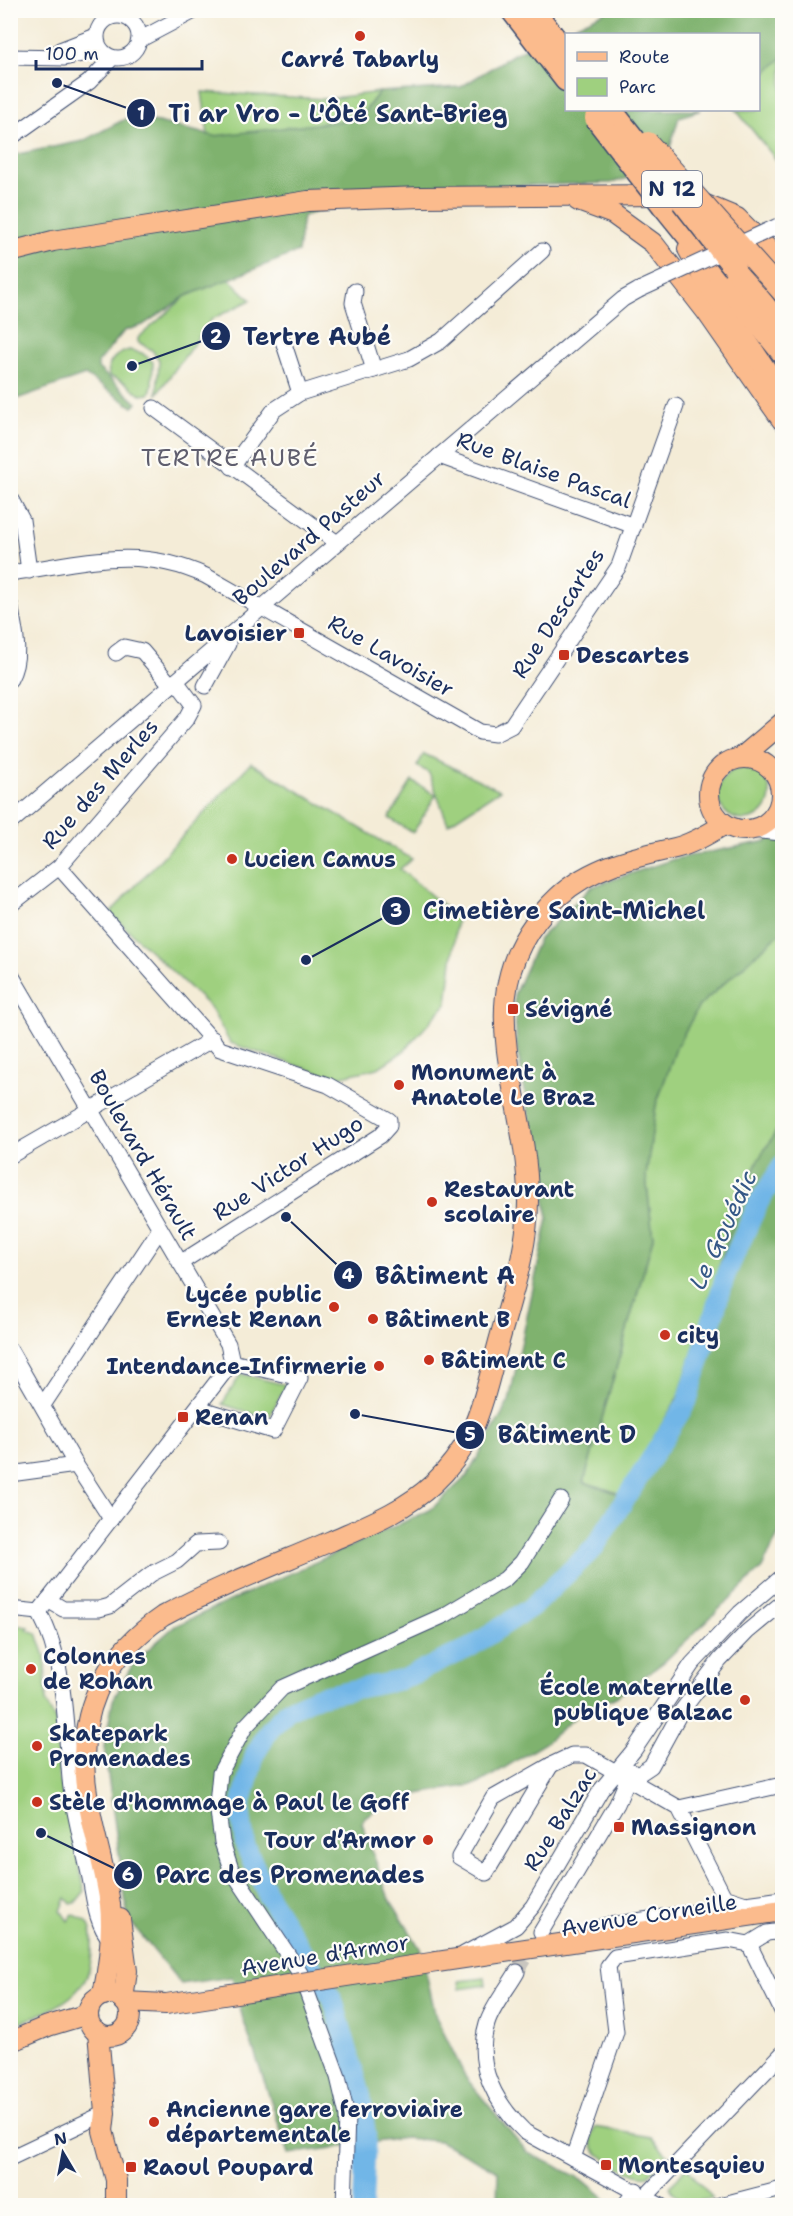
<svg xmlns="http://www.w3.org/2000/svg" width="793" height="2216" font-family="'Shantell Sans',sans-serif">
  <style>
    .green { fill: #9fd07f; stroke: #5d806e; stroke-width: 1.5 }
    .forest { fill: #7fb26e; stroke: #4d7066; stroke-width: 1.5 }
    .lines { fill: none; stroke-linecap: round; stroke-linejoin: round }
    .river { stroke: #71b6e7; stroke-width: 20 }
    .minor-tunnel { stroke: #c9c6bf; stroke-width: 15; stroke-dasharray: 15 8; stroke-linecap: butt }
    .minor-casing { stroke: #3c4b70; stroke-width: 17 }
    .major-casing { stroke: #3c4b70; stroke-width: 22 }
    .highway-casing { stroke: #3c4b70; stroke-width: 25 }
    .minor { stroke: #fff; stroke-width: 15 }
    .major { stroke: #fbbb8d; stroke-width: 20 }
    .highway { stroke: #fbbb8d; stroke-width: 22 }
    .minor-bridge-casing { stroke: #3c4b70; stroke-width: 17; stroke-linecap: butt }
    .major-bridge-casing { stroke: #3c4b70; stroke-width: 22; stroke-linecap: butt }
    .highway-bridge-casing { stroke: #3c4b70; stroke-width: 25; stroke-linecap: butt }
    .minor-bridge { stroke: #fff; stroke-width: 15 }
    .major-bridge { stroke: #fbbb8d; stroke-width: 20 }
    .highway-bridge { stroke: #fbbb8d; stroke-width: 22 }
    .poi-dot { fill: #c8321e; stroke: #fdfcf7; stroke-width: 2 }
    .labels { text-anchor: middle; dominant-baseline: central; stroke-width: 4.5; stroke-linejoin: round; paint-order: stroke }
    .shield { fill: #fdfcf7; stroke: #5f6c8c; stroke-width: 1.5 }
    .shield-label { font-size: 21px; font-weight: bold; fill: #1b2f5e }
    .poi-label { font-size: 22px; font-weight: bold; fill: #1b2f5e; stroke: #fdfcf7; text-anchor: start }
    .street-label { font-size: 22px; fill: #1b2f5e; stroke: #fdfcf7 }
    .neighbourhood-label { font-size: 24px; letter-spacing: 1.5px; fill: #5f5e6e; stroke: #fdfcf7 }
    .water-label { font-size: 24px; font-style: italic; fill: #355887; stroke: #fdfcf7 }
    .leader { fill: none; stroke: #1b2f5e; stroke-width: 2 }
    .callout-dot { fill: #1b2f5e; stroke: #fdfcf7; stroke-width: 2 }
    .mark-label { font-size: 18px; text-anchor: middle; font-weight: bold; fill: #fff }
    .callout-label { font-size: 24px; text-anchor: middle; font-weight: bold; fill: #1b2f5e; stroke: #fdfcf7; stroke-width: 4.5; stroke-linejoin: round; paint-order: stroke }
  </style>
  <rect width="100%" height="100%" fill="#fdfcf7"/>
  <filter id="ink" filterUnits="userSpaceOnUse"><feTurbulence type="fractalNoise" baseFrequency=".0167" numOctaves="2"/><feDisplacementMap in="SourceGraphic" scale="12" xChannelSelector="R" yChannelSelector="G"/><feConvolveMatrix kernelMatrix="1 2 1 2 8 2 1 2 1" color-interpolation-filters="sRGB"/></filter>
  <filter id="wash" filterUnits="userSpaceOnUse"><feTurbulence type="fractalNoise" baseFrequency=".008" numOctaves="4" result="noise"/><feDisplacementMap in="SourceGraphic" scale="24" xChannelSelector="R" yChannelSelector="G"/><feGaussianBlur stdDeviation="1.35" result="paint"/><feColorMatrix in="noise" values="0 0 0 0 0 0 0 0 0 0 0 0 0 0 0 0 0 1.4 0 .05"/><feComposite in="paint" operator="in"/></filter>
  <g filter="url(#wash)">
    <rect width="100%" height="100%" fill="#f4ecd7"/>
    <g class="green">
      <polygon points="782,11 782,167 736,110 758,110 758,34"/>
      <polygon points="202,92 326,99 379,92 359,119 214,137 208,135"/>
      <polygon points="228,278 251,300 212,319 157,394 159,360 152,350 138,342 138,338 186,296"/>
      <path d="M129,350L142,353L153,362L152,387L149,394L141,395L124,382L109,376C106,361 116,354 129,350Z"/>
      <polygon points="424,754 500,790 448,824 429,773 417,766"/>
      <polygon points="251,763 412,859 400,869 457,917 447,1003 404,1051 378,1068 334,1078 230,1043 210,1007 110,913"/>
      <circle cx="744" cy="794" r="26"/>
      <polygon points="412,781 436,795 413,833 389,818"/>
      <polygon points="782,931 782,1122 757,1162 730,1232 679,1396 620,1494 584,1482 653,1238 646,1176 656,1105 676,1048 699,1006"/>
      <polygon points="241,1374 286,1385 268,1419 222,1404"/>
      <path d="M10,1624L29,1627L27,1630L37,1633L45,1656L46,1702L56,1722L59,1779L85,1891L75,1903L71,1904L66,1898L61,1911L68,1921L73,1914L86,1921C93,1928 92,1938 92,1948C92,2000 51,2008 11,2027Z"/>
      <polygon points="485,1978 486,1985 460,1989 459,1981"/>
      <polygon points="112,2023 126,2024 118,2032 100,2030"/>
      <path d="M595,2127L651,2137L668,2155L648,2175C638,2179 596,2157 593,2146C590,2139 593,2133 595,2127Z"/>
      <path d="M686,2167L710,2195L713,2198C697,2202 678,2205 670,2187Z"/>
    </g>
    <g class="forest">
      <polygon points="607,11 782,11 782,58 759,79 758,34 566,34 566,110 701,110 679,117 664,168 611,183 389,189 303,216 298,252 186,296 143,325 124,331 98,363 98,368 137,403 133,407 85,375 11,401 10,148 18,154 83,141 127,118 158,122 214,136 359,119 379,92 461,87 514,54"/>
      <polygon points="782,825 782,931 699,1006 676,1048 656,1105 646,1176 653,1238 584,1482 620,1494 679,1396 730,1232 757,1162 782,1122 782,1527 762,1568 664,1662 616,1697 580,1713 545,1743 478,1784 400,1797 379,1807 365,1817 362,1823 388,1896 421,1950 436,2017 466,2078 528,2153 582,2179 613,2205 497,2205 498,2171 439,2141 405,2138 289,2154 243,2019 232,1977 181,1984 128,1919 104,1747 113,1700 134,1662 175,1626 430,1510 467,1476 509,1401 548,1218 517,1048 514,995 539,939 591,887 674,859 767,841"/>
    </g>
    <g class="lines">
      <polyline class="river" points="363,2206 366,2135 361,2095 333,2000 269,1898 245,1845 240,1809 255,1754 270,1729 288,1710 316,1697 401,1680 469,1648 533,1606 594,1548 687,1402 726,1274 759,1202 782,1166"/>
    </g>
  </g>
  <g filter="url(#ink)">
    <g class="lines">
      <polyline class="minor-tunnel" points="517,1972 535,1942"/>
      <g class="minor-casing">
        <g id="minor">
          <circle cx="118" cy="37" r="21"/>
          <polyline points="139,40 196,10"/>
          <polyline points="60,50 96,36"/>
          <polyline points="10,57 64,58 100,50"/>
          <polyline points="10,138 89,82 112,58"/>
          <polyline points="355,291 353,303 374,370"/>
          <polyline points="283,341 300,393"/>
          <polyline points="154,408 337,543"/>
          <polyline points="439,456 634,526"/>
          <polyline points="232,467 274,410 300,393 409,359 441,341 542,251"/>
          <polyline points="10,498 22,520 29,571"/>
          <path d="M10,573C83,563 137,544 206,576L480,732L495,734L511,726L619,566L676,406"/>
          <path d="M10,604C14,628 23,656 10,679"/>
          <polyline points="116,653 124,647 142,651 171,685"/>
          <polyline points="205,686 228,644 228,638"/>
          <polyline points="781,789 782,788"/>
          <polyline points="774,816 782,821"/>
          <polyline points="10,823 623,299 639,290"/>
          <polyline points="750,830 782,833"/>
          <polyline points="59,867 220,1049 328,1085 389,1120 389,1126 380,1136 180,1263"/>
          <polyline points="10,905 59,867 187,718 194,705 176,681"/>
          <polyline points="10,973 228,1344 232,1362"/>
          <polyline points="10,1156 213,1039"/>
          <polyline points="10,1350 76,1465 111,1519"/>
          <polyline points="43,1405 160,1229"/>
          <polyline points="198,1408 273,1431 300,1378 232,1362"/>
          <polyline points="10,1474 76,1465"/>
          <polyline points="48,1600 63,1609 99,1609 110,1606 151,1574 177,1561 196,1544 219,1543"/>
          <polyline points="10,1609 39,1612"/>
          <path d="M39,1612C66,1662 65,1724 70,1779C73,1812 83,1846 90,1878C94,1898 96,1924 110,1939"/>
          <polyline points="39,1612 232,1362"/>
          <polygon points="551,1765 486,1873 459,1857 493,1798"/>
          <polyline points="551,1765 572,1755 586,1755 679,1808 724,1897"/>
          <polyline points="630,1780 651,1766 680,1713 720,1660 747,1632 782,1603"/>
          <polyline points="679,1808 782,1785"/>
          <polyline points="541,1932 617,1804 631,1771"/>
          <polyline points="591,1939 603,1926 704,1911 724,1897 746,1904 782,1899"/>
          <polyline points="749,1944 782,2011"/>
          <polyline points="464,1954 516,1926 533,1906 601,1790 634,1750 692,1664 740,1613 782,1577"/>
          <path d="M517,1972C508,1988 492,2007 487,2024C474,2066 496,2104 525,2132L661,2206"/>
          <polyline points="10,2158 105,2113"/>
          <polyline points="573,2158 616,2032 608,1966 615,1957 728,1940 749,1944 767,1933 782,1931"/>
          <polyline points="646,2196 782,2054"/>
          <polyline points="344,2206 347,2115 338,2077 300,1973 231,1869 222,1842 217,1804 220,1773 245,1727 282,1688 445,1615 505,1579 522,1562 561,1500"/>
          <polyline points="624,2206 636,2190"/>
          <polyline points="716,2206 782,2189"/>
        </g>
      </g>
      <g class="major-casing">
        <g id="major">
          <polyline points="578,201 613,214 653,243 706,311 782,420"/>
          <polyline points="701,203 737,218 782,263"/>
          <polyline points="688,249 706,281 782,393"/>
          <polyline points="10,252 53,241 308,201 421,197 666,195"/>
          <polyline points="742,757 782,723"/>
          <circle cx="745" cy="794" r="36"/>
          <polyline points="120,1919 127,1971 123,2000"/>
          <polyline points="437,1962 782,1911"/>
          <circle cx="109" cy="2015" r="21"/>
          <path d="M103,1995C109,1965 113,1934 110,1904C105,1867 92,1830 87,1793C75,1717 100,1659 163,1616C217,1587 275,1565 331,1541C367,1525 404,1511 433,1484C448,1470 461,1453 470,1435C483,1407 490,1375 498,1345C511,1297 529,1247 528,1197C527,1087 460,989 558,897C590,867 634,857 675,848C692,844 710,833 725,824"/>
          <polyline points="125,2002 166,2004"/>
          <polyline points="98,2032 105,2113 103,2131 116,2180 116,2206"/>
          <polyline points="10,2042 48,2026 88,2014"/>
        </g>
      </g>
      <g class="highway-casing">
        <g id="highway">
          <polyline points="512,10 566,80"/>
          <polyline points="533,10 566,53"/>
          <polyline points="663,205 782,352"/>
          <polyline points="734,267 782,328"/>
        </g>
      </g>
      <use href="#minor" class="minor"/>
      <use href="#major" class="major"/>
      <use href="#highway" class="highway"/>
      <g class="minor-bridge-casing">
        <polyline id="minor-bridge" points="639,290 778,226"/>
      </g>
      <g class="major-bridge-casing">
        <g id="major-bridge">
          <polyline points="648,142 782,292"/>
          <polyline points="166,2004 437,1962"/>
        </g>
      </g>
      <g class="highway-bridge-casing">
        <g id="highway-bridge">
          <polyline points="611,110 734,267"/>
          <polyline points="596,118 663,205"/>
        </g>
      </g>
      <use href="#minor-bridge" class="minor-bridge"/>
      <use href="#major-bridge" class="major-bridge"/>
      <use href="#highway-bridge" class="highway-bridge"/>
    </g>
  </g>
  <g class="poi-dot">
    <circle cx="360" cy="36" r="6"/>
    <rect x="293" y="627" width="12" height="12" rx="3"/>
    <rect x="558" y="649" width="12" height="12" rx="3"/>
    <circle cx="232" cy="859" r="6"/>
    <rect x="507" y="1003" width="12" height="12" rx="3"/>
    <circle cx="399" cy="1085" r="6"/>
    <circle cx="432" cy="1202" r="6"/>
    <circle cx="334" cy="1307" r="6"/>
    <circle cx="373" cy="1319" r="6"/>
    <circle cx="665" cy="1335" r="6"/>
    <circle cx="429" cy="1360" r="6"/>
    <circle cx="379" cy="1366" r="6"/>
    <rect x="177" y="1411" width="12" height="12" rx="3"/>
    <circle cx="31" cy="1669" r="6"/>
    <circle cx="745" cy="1700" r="6"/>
    <circle cx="37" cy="1746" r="6"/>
    <circle cx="37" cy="1802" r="6"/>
    <rect x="613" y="1821" width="12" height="12" rx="3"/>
    <circle cx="428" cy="1840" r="6"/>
    <circle cx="154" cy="2122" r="6"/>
    <rect x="600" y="2159" width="12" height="12" rx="3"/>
    <rect x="125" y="2161" width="12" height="12" rx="3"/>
  </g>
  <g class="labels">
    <rect class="shield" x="642" y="171" width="60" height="36" rx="4.5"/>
    <g class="shield-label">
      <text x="672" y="189">N 12</text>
    </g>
    <g class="poi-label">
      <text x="360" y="59" text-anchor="middle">Carré Tabarly</text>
      <text x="287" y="633" text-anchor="end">Lavoisier</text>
      <text x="576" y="655">Descartes</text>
      <text x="244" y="859">Lucien Camus</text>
      <text x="525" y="1009">Sévigné</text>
      <text x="411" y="1072">Monument à<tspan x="411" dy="25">Anatole Le Braz</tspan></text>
      <text x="444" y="1189">Restaurant<tspan x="444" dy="25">scolaire</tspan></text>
      <text x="322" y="1294" text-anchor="end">Lycée public<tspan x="322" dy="25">Ernest Renan</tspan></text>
      <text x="385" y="1319">Bâtiment B</text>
      <text x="677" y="1335">city</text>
      <text x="441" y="1360">Bâtiment C</text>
      <text x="367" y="1366" text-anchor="end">Intendance-Infirmerie</text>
      <text x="195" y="1417">Renan</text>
      <text x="43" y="1656">Colonnes<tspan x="43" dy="25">de Rohan</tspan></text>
      <text x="733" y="1687" text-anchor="end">École maternelle<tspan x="733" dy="25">publique Balzac</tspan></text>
      <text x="49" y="1733">Skatepark<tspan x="49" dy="25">Promenades</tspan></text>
      <text x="49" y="1802">Stèle d'hommage à Paul le Goff</text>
      <text x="631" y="1827">Massignon</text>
      <text x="416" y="1840" text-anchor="end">Tour d’Armor</text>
      <text x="166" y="2109">Ancienne gare ferroviaire<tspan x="166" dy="25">départementale</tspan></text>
      <text x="618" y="2165">Montesquieu</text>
      <text x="143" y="2167">Raoul Poupard</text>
    </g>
    <g class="street-label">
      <text transform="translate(544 470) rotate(20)">Rue Blaise Pascal</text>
      <text transform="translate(309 538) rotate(-41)">Boulevard Pasteur</text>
      <text transform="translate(558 613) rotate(-57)">Rue Descartes</text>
      <text transform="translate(391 656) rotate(30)">Rue Lavoisier</text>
      <text transform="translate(100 784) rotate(-49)">Rue des Merles</text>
      <text transform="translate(143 1155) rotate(60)">Boulevard Hérault</text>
      <text transform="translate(288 1168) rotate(-33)">Rue Victor Hugo</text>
      <text transform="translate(560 1819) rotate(-58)">Rue Balzac</text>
      <text transform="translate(649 1915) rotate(-9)">Avenue Corneille</text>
      <text transform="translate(325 1955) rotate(-9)">Avenue d'Armor</text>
    </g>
    <g class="neighbourhood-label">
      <text x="230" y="458">TERTRE AUBÉ</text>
    </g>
    <g class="water-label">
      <text transform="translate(723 1230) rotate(-65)">Le Gouédic</text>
    </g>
  </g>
  <path class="leader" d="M57 83L141 113M132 366L216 336M306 960L396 911M286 1217L348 1275M355 1414L470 1435M41 1833L128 1875"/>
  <g class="callout-dot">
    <circle cx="57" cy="83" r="6"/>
    <circle cx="132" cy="366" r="6"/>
    <circle cx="306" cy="960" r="6"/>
    <circle cx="286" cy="1217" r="6"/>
    <circle cx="355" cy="1414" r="6"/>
    <circle cx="41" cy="1833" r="6"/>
    <circle cx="141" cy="113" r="15"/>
    <circle cx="216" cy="336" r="15"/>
    <circle cx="396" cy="911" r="15"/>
    <circle cx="348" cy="1275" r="15"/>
    <circle cx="470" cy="1435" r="15"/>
    <circle cx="128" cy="1875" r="15"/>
  </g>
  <g class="mark-label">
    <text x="141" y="120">1</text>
    <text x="216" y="343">2</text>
    <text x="396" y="917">3</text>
    <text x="348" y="1282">4</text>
    <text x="470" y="1441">5</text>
    <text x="128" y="1881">6</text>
  </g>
  <g class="callout-label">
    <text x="338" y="122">Ti ar Vro - L'Ôté Sant-Brieg</text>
    <text x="317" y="345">Tertre Aubé</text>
    <text x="564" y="919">Cimetière Saint-Michel</text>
    <text x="445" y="1284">Bâtiment A</text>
    <text x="567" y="1443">Bâtiment D</text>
    <text x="290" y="1883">Parc des Promenades</text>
  </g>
  <rect width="793" height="2216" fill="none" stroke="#fdfcf7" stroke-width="36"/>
  <rect x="565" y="33" width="195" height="78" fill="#fdfcf7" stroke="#a3aaba" stroke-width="1.5"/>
  <rect x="577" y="52" width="30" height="9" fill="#fbbb8d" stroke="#a3aaba" stroke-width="1.5"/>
  <text x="619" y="63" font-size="18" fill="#1b2f5e">Route</text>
  <rect x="577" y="78" width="30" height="18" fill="#9fd07f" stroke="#a3aaba" stroke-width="1.5"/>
  <text x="619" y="93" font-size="18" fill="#1b2f5e">Parc</text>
  <g transform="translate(63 2153) rotate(350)" stroke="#fdfcf7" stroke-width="4.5" paint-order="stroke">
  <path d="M0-4.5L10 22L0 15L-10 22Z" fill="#1b2f5e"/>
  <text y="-9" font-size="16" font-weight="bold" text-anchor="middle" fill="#1b2f5e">N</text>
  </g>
  <path d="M36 60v9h166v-9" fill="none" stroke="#1b2f5e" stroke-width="3"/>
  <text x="45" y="60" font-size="18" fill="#1b2f5e" stroke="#fdfcf7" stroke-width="4.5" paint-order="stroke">100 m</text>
</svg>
